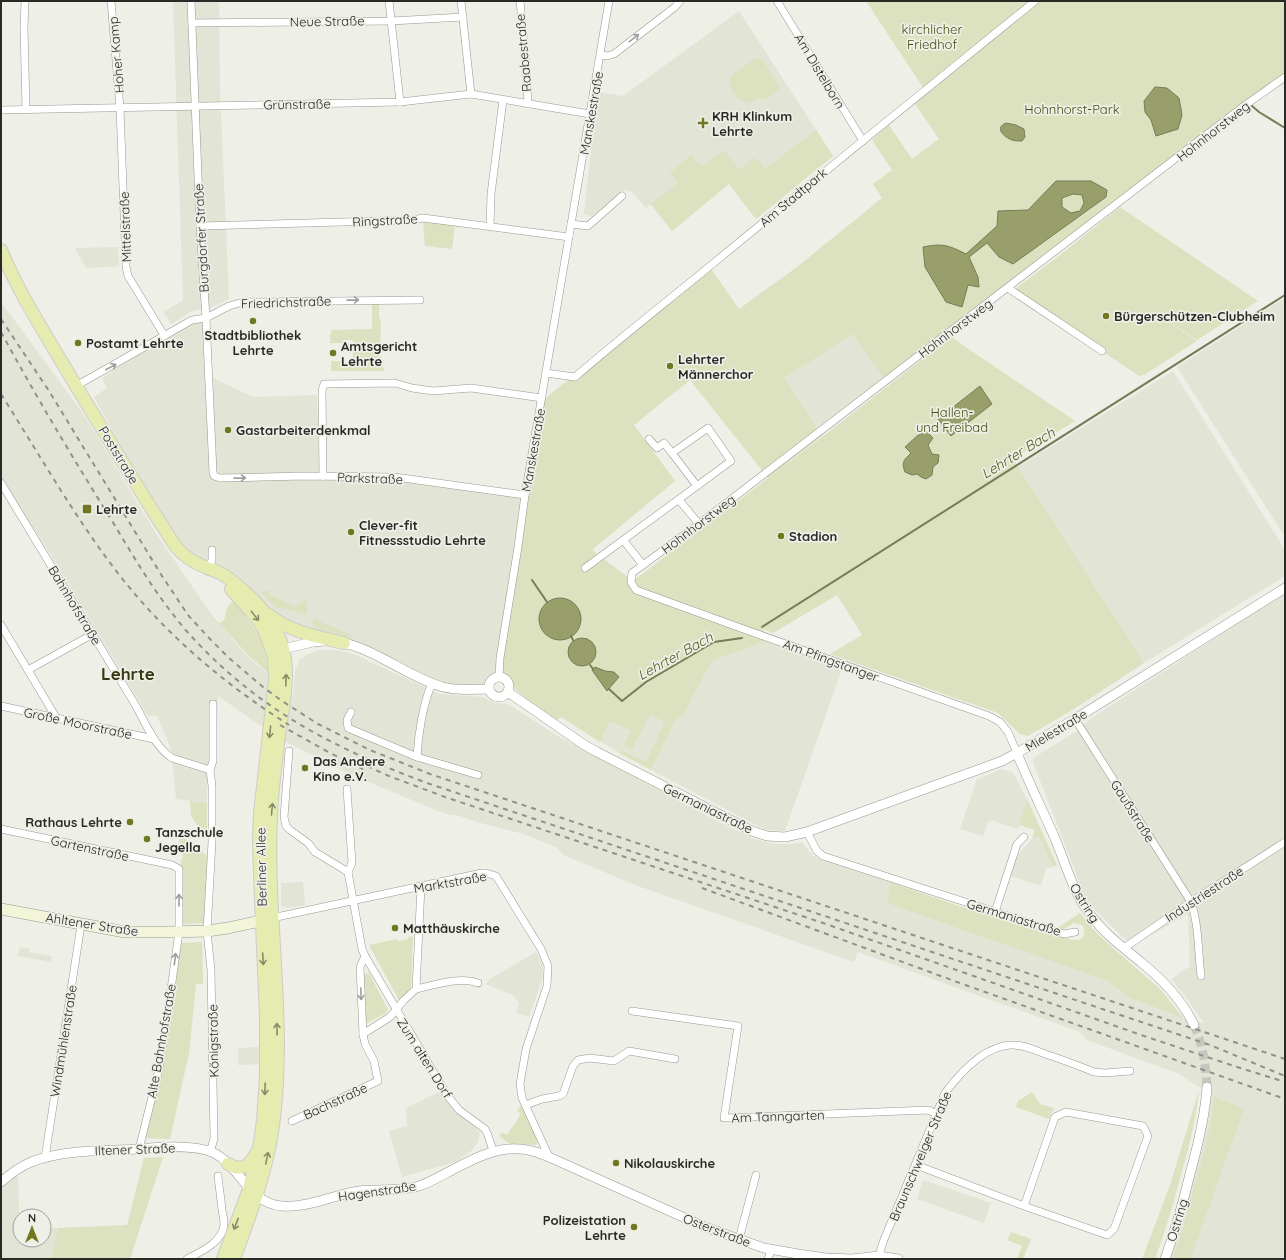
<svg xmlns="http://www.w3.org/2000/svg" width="1286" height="1260" font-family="Quicksand,sans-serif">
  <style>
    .built { fill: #e2e4d5 }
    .green { fill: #dce1c0 }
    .water { fill: #999f6a; stroke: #777c56; fill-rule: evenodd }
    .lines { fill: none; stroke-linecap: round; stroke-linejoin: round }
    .stream { stroke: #777c56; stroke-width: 2 }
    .tertiary-tunnel { stroke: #c7c7c0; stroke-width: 9; stroke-dasharray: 9 4.5; stroke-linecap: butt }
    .minor-casing { stroke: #979891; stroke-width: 8 }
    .tertiary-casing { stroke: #979891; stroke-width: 10 }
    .secondary-casing { stroke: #979891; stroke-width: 12 }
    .primary-casing { stroke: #cccccb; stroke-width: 14 }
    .minor { stroke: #fff; stroke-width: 7 }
    .tertiary { stroke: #fff; stroke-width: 9 }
    .secondary { stroke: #f2f5d7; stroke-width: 11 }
    .primary { stroke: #e6ecaf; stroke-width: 12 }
    .rail { stroke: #91918b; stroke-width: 2; stroke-dasharray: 5 5; stroke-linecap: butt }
    .oneway { stroke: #9f9f9d }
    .oneway2 { stroke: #888a6a }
    .poi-dot { fill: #707720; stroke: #eeefe7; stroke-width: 1.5 }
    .labels { text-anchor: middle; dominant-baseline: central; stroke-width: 3.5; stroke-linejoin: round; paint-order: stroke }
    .street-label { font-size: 13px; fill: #292926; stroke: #eeefe7 }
    .park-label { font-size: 13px; fill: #464b0b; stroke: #eeefe7 }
    .poi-label { font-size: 13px; font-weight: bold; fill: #292926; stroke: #eeefe7; text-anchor: start }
    .water-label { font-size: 14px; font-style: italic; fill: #555a1e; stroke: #eeefe7 }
    .district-label { font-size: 17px; font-weight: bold; fill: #363911; stroke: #eeefe7 }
  </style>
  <rect width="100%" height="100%" fill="#eeefe7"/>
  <g class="built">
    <polygon points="173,1 219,1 220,92 229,299 210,308 192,311 171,324 164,312 183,300"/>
    <polygon points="739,11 833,156 756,219 729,184 672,231 651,205 646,208 631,191 625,190 592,216 584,214 597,92 623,96"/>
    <polygon points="118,247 119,266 86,268 75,248"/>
    <polygon points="1285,298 1285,537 1177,367"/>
    <polygon points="1,302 85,416 155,532 211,614 247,656 293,695 295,672 299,660 308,654 319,650 337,650 356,655 439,694 483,697 495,703 508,704 556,735 717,821 757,840 776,844 793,844 802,842 813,856 826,861 890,882 887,902 1108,981 1128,997 1178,1016 1184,1019 1204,1023 1185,996 1171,979 1190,966 1188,914 1132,946 1087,902 1033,762 1033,758 1077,731 1090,719 1285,593 1285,1259 1162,1259 1199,1142 1207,1092 1179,1074 1087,1040 1080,1032 858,952 854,962 638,886 563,855 556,847 524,834 484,824 456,815 452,815 443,813 361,779 322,760 288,743 261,726 218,696 217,730 207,779 207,803 176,799 171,748 157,716 148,716 49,552 1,478"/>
    <polygon points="204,320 207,375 253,397 317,395 319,475 392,476 528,498 501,672 495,672 488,680 485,686 456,687 431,680 364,645 300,634 188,553 165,522 133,469 94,397 107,388 102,378 190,321"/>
    <polygon points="852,334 886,381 819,431 784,378 830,349"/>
    <polygon points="1173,371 1285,550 1285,576 1144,663 1018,467"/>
    <polygon points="766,641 842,669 785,831 769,830 760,827 651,770 675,721 683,715 712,661"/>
    <polygon points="650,715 666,722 646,762 621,750 619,753 600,741 610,721 632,731"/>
    <polygon points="1002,769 1013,773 1027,799 1018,829 991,820 990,823 988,822 983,836 960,829 977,779"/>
    <polygon points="1039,836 1053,867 1046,869 1041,886 1011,876 1017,855 1032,839"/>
    <polygon points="303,882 305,905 288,908 281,906 281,883"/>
    <polygon points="20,947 29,949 29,952 52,956 50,962 18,956"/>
    <polygon points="536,952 543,967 542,980 529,1017 516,1013 519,1003 514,996 486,984 490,979"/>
    <polygon points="261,1047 261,1064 238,1065 238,1048"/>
    <polygon points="441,1091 457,1112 473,1125 480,1134 477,1144 471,1151 455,1162 402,1177 389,1131 407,1126 406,1108"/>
    <polygon points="18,1173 20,1240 44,1240 44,1229 58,1228 51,1259 1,1259 1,1188"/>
    <polygon points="923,1180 991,1203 984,1223 917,1199"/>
  </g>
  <g class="green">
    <polygon points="866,1 1031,1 924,89"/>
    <polygon points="1040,1 1285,1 1285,75 886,381 852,334 830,349 784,378 819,431 823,435 768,478 690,380 634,425 675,481 592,550 633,581 813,444 951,337 1075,421 1013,459 1144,663 1074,709 1028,736 1020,734 998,713 830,654 862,635 837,595 773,633 763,629 766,641 712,661 683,715 675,721 651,770 619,753 621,750 646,762 665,722 650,715 632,749 624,745 631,731 610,721 600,742 561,717 557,720 529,701 514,688 511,678 501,672 544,400 707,263 739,309 797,267 882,198 873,184 892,170 872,140 889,125 912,159 939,139 915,104 923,97 922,96 929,91 930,92"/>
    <path d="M755,58H759L763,60L779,86L778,90L765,100L759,97C756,99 753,102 750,102C739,105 730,89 729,80L731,76Z"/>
    <polygon points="816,130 833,156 756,219 729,184 672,231 651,204 678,183 670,173 691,155 702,167 724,150 739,170 755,157 765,169"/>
    <polygon points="1120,207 1258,301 1197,340 1138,301 1197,341 1144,375 1139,376 1015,292 1015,289 1064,252"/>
    <polygon points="423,221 455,225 452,249 425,246"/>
    <polygon points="372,304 379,304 379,315 381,324 380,355 384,371 331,371 331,361 342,361 342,365 353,364 353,340 343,340 343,343 330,343 330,334 331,334 331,330 372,329"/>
    <polygon points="270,590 268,594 296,607 298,603 302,603 302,601 306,601 307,614 276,607 262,593 263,591"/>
    <polygon points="234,599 260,637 265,652 269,671 267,672 247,654 219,623 224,620 227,608"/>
    <polygon points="313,618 355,637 355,638 313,628"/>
    <polygon points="1027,799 1057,865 1053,867 1039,836 1032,839 1035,830 1019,825"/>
    <polygon points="190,801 207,803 207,832 202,834 199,838 197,838 197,825 191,816"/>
    <polygon points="178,835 198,846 207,857 206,923 181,924 183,876 180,867 183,856"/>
    <path d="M890,882L953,904L1057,937L1058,935C1066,937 1081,946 1084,934C1085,931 1084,928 1082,925L1074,923L1064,929L1057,928L1080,913L1095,931L1107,943L1161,990L1184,1019L1178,1016L1128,997L1108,981L887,903Z"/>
    <polygon points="413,936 411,987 399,1000 369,945 397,939 398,941 408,939 408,937"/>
    <polygon points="202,942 203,984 196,984 189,1053 170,1139 144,1138 161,1071 181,943"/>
    <polygon points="369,973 388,1010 385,1014 365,1024 363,975"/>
    <path d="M1199,1090C1196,1118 1190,1144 1182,1171C1174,1201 1166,1230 1155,1259H1142L1170,1185Z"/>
    <polygon points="1032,1092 1040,1104 1054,1108 1049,1119 1016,1107 1018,1101"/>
    <path d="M1214,1097L1244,1109L1190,1259H1173C1181,1236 1187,1212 1194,1188C1203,1158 1211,1128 1214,1097Z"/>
    <polygon points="522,1104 538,1141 536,1145 510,1144 499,1136 502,1132 507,1135 521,1114 517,1111"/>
    <polygon points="163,1157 130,1259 51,1259 58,1228 127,1225 144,1158"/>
    <polygon points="1011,1232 1031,1239 1023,1259 1017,1259 1022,1246 1007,1240"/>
  </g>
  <g class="water">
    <polygon points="1155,87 1167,88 1179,98 1182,115 1178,129 1156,136 1151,120 1145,112 1144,101"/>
    <path d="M1006,123L1016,125L1024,129L1025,137L1022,141C1019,141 1015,141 1012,140C1004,137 994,128 1006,123Z"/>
    <path d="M1056,181H1091L1107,190L1106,197L1013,264L999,257L987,243L969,257L978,277L979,287L968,285L962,307L946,302L925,267L923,247C943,243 948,245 966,254L997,226L998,211L1028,210ZM1073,194L1082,195L1084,203L1080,211L1071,213L1062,207V198Z"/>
    <polygon points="980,386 992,404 951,436 938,419"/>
    <path d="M926,431L933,438L928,445L932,454L939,455L938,463L933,467L932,475L926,479L921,477L917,474L912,475L905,472C901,462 904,460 911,453L905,447L917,436Z"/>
    <circle cx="560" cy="619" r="21"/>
    <circle cx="582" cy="652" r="14"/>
    <polygon points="595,667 605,671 614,672 619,677 607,691 592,670"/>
  </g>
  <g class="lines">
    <g class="stream">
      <polyline points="1252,106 1259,112 1285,128"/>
      <polyline points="532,580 547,602"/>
      <polyline points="762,627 1285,295"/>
      <polyline points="571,636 573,640"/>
      <polyline points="590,665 593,669"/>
      <polyline points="609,689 622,701 646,682 714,642 742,638"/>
    </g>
    <path class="tertiary-tunnel" d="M1194,1025C1203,1045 1206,1066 1207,1087"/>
    <g class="minor-casing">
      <g id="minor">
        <polyline points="25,1 24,28 26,110"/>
        <polyline points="111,1 120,108 126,266 128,276 164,335"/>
        <polyline points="191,1 200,226 206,318 213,472 214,476 220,478 303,476 395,477 525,495"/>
        <polyline points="389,1 400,102"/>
        <polyline points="461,1 471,94"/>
        <polyline points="520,1 525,56 528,104"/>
        <polyline points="777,1 863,141"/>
        <polyline points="192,23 391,21 463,17"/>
        <polyline points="601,55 607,56 614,54 675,7 680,1"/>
        <polyline points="1,110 400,102 471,94 590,114"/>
        <polyline points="571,224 588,226 622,196"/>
        <polyline points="200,226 413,220 423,218 569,237"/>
        <polyline points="490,226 491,194 503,100"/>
        <polyline points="1008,288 1102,351"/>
        <path d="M546,373L575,377C619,339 665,303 710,266C818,177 926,89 1035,1"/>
        <polyline points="76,386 192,320 206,318 229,306 243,302 420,300"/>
        <polyline points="649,439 657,448 664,443 672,453"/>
        <polyline points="323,476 322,391 324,384 395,383 412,388 433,391 471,388 542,398"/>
        <path d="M1,483L136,706C146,724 155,747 172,758L210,770"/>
        <polyline points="679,500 699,524"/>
        <polyline points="624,541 643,565"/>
        <polyline points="585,568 731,461 708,428 672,453 697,486"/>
        <polyline points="208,569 212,560 212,550"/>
        <polyline points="1,625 57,719"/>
        <polyline points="28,670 93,634"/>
        <polyline points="499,677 500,658 518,547 525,495 609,1"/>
        <polyline points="1,706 154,739"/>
        <polyline points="351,712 347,720 348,728 417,757 478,775"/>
        <path d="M1075,719L1191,902C1199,925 1198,952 1201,976"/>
        <polyline points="289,751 284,817 286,826 290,830 308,843 315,852 348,872 352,863 347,789"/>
        <polyline points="1017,753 1008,732 1000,722 989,716 749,631 636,590 631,582 632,573 699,524 1244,106 1285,77"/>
        <path d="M417,757C418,735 423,704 432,683"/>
        <polyline points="1,829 172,865 179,869 179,932 168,1010 158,1073 139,1149"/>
        <polyline points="807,832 817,851 823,856 1064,934 1075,932"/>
        <polyline points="348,872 362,949 365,956 447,1095 459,1110 485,1129 488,1135 493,1151"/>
        <polyline points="995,912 1017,844 1024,837"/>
        <polyline points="272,918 482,873 486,873 496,876 541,949 548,966 547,986 526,1049 520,1084 522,1098 549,1157"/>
        <polyline points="1124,948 1191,902 1285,842"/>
        <path d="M416,989C435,985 459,976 478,983"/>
        <polyline points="632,1011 738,1026 724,1118 929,1110 936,1114"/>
        <polyline points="363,1034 390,1017 404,1000 416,989 421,887"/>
        <polyline points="526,1105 542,1099 559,1096 563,1094 573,1066 578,1060 590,1058 614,1061 629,1051 675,1059"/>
        <polyline points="292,1121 378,1081 374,1061 365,1044 363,1034 360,967 365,956"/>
        <polyline points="210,1152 214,1139 211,970 207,931 212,842 212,786 210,770 213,761 213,704"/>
        <polyline points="45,1158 81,925"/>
        <polyline points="916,1165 1024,1206 1107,1235 1114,1229 1148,1136 1143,1126 1066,1112 1055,1117 1024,1206"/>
        <polyline points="739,1239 756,1175"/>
        <path d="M879,1256L883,1242L945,1093C960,1073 983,1047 1010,1045C1023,1044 1037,1051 1048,1055C1064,1060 1079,1066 1094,1072L1105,1073L1130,1071"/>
        <path d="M187,1259C200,1252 222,1243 224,1225C224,1220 223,1214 222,1210C221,1198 219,1187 218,1176"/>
        <polyline points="768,1259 771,1250"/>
      </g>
    </g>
    <g class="tertiary-casing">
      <g id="tertiary">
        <path d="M339,642C377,649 407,677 443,687C458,691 475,689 489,689"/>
        <polyline points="278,650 313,642 324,641"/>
        <circle cx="499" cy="687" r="10"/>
        <polyline points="508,692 583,744 597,752 752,831 767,836 785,837 807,832 1002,761 1017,753 1075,719 1285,588"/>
        <path d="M1017,753C1028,781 1042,809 1054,836C1066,864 1073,894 1093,918C1107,936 1125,949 1142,963C1163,980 1182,1000 1194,1025"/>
        <path d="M1,1182C10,1174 20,1167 31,1162C65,1149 104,1151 139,1149C160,1147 195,1144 214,1153C240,1166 249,1204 282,1206C308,1208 333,1195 359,1191C379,1188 400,1192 419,1186C431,1182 441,1176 452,1170C477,1157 503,1143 532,1151C538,1152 544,1155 549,1157L705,1227L764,1248L798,1254L826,1258L852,1259L879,1256L898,1259"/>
        <path d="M1165,1259C1175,1231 1183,1203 1190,1174C1198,1145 1205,1117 1207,1087"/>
      </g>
    </g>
    <g class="secondary-casing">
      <polyline id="secondary" points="1,909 125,932 171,932 207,931 228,928 269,919"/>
    </g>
    <g class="primary-casing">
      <g id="primary">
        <path d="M1,250C20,296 48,338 73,381C107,436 140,492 176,547C184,557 195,563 207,568C212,570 217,571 222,574C227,577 232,581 237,585C256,601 271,617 280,639C292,669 283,704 279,735C276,762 272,789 271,816C266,922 288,1028 272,1133C265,1177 249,1218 234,1259"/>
        <path d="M269,615C290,632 318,637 344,643"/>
        <path d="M228,1164C242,1172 250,1166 256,1153"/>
        <polyline points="223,1259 249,1189 260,1143 263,1120 266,1076 266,1017 261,901 259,843 260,813 275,680 274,657 265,632 256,617 231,589"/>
      </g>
    </g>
    <use href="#minor" class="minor"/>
    <use href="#tertiary" class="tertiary"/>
    <use href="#secondary" class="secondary"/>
    <use href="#primary" class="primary"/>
    <g class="rail">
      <polyline points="1,319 49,391 162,576 188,615 208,637 229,658 263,687 282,701 318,724 370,750 430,774 1285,1059"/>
      <path d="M1,332C33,391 68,450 104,508C126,543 146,580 172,613C186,632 203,649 220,665C280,721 353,756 430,784L1210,1045L1285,1076"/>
      <path d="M1,394C39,454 74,516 117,572C164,633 224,684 289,725"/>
      <polyline points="280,725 330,753 363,769"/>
      <polyline points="358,762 389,776 445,797 823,923 1144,1036 1231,1065 1285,1082"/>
      <polyline points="702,888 957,982 1285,1099"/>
    </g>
  </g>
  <defs><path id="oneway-shaft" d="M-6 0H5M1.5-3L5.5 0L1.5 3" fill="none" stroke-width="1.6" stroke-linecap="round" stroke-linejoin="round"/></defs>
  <g class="oneway">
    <use href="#oneway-shaft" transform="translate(634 38) rotate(-38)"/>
    <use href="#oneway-shaft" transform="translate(353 300) rotate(-1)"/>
    <use href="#oneway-shaft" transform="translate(111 367) rotate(-28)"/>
    <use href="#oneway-shaft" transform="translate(240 478) rotate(-1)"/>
    <use href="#oneway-shaft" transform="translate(179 900) rotate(-90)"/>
    <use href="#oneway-shaft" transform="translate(175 959) rotate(-83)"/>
    <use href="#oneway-shaft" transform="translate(361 994) rotate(88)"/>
  </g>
  <g class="oneway2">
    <use href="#oneway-shaft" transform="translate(255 616) rotate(52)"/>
    <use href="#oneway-shaft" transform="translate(286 680) rotate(-88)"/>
    <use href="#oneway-shaft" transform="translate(270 732) rotate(96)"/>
    <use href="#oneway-shaft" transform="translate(272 809) rotate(-85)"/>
    <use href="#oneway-shaft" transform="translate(263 959) rotate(87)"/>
    <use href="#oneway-shaft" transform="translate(277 1029) rotate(-91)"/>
    <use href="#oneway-shaft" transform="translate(265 1089) rotate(92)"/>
    <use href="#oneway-shaft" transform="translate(267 1158) rotate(-78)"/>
    <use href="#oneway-shaft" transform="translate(236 1224) rotate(111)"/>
  </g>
  <g class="poi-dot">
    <path d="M701 117h4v4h4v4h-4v4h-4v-4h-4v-4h4z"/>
    <circle cx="1106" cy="316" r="4"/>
    <circle cx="253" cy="321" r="4"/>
    <circle cx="78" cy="343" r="4"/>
    <circle cx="333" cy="353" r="4"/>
    <circle cx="670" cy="366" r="4"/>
    <circle cx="228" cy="430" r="4"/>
    <rect x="82" y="504" width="10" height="10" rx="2"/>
    <circle cx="351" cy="532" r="4"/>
    <circle cx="781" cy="536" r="4"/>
    <circle cx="305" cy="768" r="4"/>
    <circle cx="130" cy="822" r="4"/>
    <circle cx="147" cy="839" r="4"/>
    <circle cx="395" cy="928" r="4"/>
    <circle cx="616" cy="1163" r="4"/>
    <circle cx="634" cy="1227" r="4"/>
  </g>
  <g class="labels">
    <g class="street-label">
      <text transform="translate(327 21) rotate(-1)">Neue Straße</text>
      <text transform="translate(523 53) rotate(-95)">Raabestraße</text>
      <text transform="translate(116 55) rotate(-95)">Hoher Kamp</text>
      <text transform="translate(820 71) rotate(59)">Am Distelborn</text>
      <text transform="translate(297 104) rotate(-1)">Grünstraße</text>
      <text transform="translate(591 113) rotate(-80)">Manskestraße</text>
      <text transform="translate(1213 131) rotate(-38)">Hohnhorstweg</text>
      <text transform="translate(793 197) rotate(-40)">Am Stadtpark</text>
      <text transform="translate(385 220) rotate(-3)">Ringstraße</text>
      <text transform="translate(125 227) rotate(-92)">Mittelstraße</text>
      <text transform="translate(201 238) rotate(-93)">Burgdorfer Straße</text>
      <text transform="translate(286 302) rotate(-2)">Friedrichstraße</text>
      <text transform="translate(955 328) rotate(-37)">Hohnhorstweg</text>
      <text transform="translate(533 450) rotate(-80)">Manskestraße</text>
      <text transform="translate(119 455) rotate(59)">Poststraße</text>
      <text transform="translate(370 478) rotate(2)">Parkstraße</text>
      <text transform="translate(698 524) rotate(-37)">Hohnhorstweg</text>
      <text transform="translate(75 605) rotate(59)">Bahnhofstraße</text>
      <text transform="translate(831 660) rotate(20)">Am Pfingstanger</text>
      <text transform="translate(78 723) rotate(12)">Große Moorstraße</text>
      <text transform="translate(1056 730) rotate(-31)">Mielestraße</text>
      <text transform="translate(708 808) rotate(26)">Germaniastraße</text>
      <text transform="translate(1133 811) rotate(58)">Gaußstraße</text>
      <text transform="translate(90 848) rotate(12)">Gartenstraße</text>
      <text transform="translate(261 867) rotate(-91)">Berliner Allee</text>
      <text transform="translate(450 882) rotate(-10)">Marktstraße</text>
      <text transform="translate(1204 894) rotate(-33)">Industriestraße</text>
      <text transform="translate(1085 903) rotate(58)">Ostring</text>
      <text transform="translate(1014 917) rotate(17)">Germaniastraße</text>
      <text transform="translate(92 924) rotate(9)">Ahltener Straße</text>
      <text transform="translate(63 1041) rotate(-81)">Windmühlenstraße</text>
      <text transform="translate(161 1041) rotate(-80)">Alte Bahnhofstraße</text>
      <text transform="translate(213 1041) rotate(-91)">Königstraße</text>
      <text transform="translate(425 1058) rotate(58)">Zum alten Dorf</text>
      <text transform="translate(335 1101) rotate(-25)">Bachstraße</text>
      <text transform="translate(778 1116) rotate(-2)">Am Tanngarten</text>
      <text transform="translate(135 1149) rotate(-2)">Iltener Straße</text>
      <text transform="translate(920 1156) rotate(-67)">Braunschweiger Straße</text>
      <text transform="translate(377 1191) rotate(-8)">Hagenstraße</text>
      <text transform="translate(1177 1220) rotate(-73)">Ostring</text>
      <text transform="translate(717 1230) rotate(21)">Osterstraße</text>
    </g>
    <g class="park-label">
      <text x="932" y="29">kirchlicher<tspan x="932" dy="15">Friedhof</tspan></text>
      <text x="1072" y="109">Hohnhorst-Park</text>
      <text x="952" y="412">Hallen-<tspan x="952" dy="15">und Freibad</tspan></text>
    </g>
    <g class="poi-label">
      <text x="712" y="116">KRH Klinkum<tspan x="712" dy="15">Lehrte</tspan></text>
      <text x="1114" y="316">Bürgerschützen-Clubheim</text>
      <text x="253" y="335" text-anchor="middle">Stadtbibliothek<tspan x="253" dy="15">Lehrte</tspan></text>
      <text x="86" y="343">Postamt Lehrte</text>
      <text x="341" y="346">Amtsgericht<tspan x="341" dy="15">Lehrte</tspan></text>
      <text x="678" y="359">Lehrter<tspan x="678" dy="15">Männerchor</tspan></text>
      <text x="236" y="430">Gastarbeiterdenkmal</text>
      <text x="96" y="509">Lehrte</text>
      <text x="359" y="525">Clever-fit<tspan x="359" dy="15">Fitnessstudio Lehrte</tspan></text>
      <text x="789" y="536">Stadion</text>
      <text x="313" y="761">Das Andere<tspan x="313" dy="15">Kino e.V.</tspan></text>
      <text x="122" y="822" text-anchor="end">Rathaus Lehrte</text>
      <text x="155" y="832">Tanzschule<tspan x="155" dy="15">Jegella</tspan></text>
      <text x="403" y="928">Matthäuskirche</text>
      <text x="624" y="1163">Nikolauskirche</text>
      <text x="626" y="1220" text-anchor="end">Polizeistation<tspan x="626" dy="15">Lehrte</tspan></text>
    </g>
    <g class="water-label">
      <text transform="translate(1018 453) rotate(-32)">Lehrter Bach</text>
      <text transform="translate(675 656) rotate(-29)">Lehrter Bach</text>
    </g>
    <g class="district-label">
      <text x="128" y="673">Lehrte</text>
    </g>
  </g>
  <rect width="1286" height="1260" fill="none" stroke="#292926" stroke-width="4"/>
  <g transform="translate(32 1228)"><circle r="19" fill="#eeefe7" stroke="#9fa09a"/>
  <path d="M0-3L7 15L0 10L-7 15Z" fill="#707720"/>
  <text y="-6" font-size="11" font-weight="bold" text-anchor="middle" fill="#292926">N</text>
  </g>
</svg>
